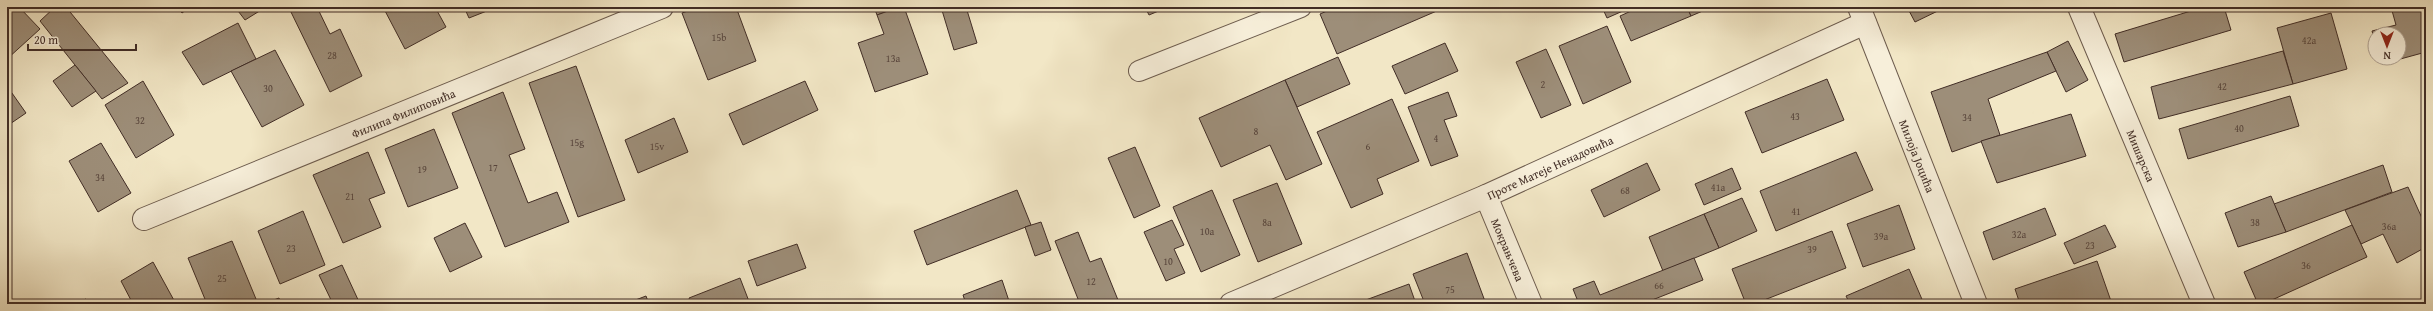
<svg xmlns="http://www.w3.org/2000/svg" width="2433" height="311" font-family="'Gentium Book Plus',serif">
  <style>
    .building { fill: #9d8e79; stroke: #412d26 }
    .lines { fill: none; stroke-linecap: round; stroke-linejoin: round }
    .lane-casing { stroke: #6d5c4e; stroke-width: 22 }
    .street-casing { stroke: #6d5c4e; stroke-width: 24 }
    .lane { stroke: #f7efda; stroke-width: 20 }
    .street { stroke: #f7efda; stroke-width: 22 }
    .labels { text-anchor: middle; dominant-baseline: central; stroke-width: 3; stroke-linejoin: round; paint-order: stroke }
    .number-label { font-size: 10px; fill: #58453b }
    .street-label { font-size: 12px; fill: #412d26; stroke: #f7efda }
  </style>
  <rect width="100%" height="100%" fill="#f2e7c6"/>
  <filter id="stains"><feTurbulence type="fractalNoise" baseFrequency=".005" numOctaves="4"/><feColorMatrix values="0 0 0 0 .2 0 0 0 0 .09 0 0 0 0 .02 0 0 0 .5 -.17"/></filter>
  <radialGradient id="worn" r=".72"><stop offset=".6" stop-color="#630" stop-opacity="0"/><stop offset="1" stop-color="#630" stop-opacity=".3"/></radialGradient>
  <g class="building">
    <polygon points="7,7 19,7 40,29 7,59"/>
    <polygon points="55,7 66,7 128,83 102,99 40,21"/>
    <polygon points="177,7 190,7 182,13"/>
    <polygon points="235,7 266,7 245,20"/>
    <polygon points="296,7 317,7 330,34 340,29 362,76 330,92 290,10"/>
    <polygon points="383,7 435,7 446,27 405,49"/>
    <polygon points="464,7 497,7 469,18"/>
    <polygon points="699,7 736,7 756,61 708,80 682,13"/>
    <polygon points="874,7 899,7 877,15"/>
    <polygon points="899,7 904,7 928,74 875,92 858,43 884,34 877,15"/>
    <polygon points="941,7 966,7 977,43 954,50"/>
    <polygon points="1145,7 1168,7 1149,15"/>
    <polygon points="1336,7 1438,7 1439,10 1337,54 1320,14"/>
    <polygon points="1602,7 1632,7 1607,18"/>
    <polygon points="1640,7 1687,7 1691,16 1631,41 1620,16"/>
    <polygon points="1687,7 1712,7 1691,16"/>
    <polygon points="1907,7 1946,7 1915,22"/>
    <polygon points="2204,7 2224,7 2231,30 2124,62 2115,34"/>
    <polygon points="2391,7 2426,7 2426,52 2382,64 2380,58 2399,58 2399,34 2375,34 2375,42 2372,31 2396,25"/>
    <polygon points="2331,13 2347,69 2293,84 2277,28"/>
    <polygon points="238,23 256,59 203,85 182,52"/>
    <polygon points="1607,26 1631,82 1583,104 1559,46"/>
    <polygon points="2068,41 2088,80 2066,92 2047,52"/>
    <polygon points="1445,43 1458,71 1405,94 1392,66"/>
    <polygon points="1546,49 1571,105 1541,118 1516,62"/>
    <polygon points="275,50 304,105 262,127 231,71"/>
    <polygon points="2283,51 2293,84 2159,119 2151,87"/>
    <polygon points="2047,52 2056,71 1988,99 2000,135 1952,152 1931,92"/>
    <polygon points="1338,57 1350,84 1297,107 1285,80"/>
    <polygon points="75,65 96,91 72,107 53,81"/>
    <polygon points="576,66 625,200 578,217 529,83"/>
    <polygon points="1827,79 1844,120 1762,153 1745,112"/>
    <polygon points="1285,80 1322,164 1286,180 1270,145 1221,167 1199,118"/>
    <polygon points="143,81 174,135 136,158 105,105"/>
    <polygon points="805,81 818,110 743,145 729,114"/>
    <polygon points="7,86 26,113 7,126"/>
    <polygon points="503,92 525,149 509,155 528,203 557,192 569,222 505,247 452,113"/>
    <polygon points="1448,92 1457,116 1444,120 1458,156 1431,166 1408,107"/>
    <polygon points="2290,96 2299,126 2188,159 2179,129"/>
    <polygon points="1392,99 1419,161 1377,179 1383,194 1351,208 1317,132"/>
    <polygon points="2071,114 2086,156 1997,183 1981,141"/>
    <polygon points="674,118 688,152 638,173 625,140"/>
    <polygon points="434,129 458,188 408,207 385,149"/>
    <polygon points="101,143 131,193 98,212 69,161"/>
    <polygon points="1135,147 1160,206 1134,218 1108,158"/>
    <polygon points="368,152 385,193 369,199 381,227 343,243 313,175"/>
    <polygon points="1856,152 1873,190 1776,231 1760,191"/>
    <polygon points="1647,163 1660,190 1604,217 1591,190"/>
    <polygon points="2383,165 2392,192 2286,232 2274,204"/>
    <polygon points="1732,168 1741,189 1704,205 1695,184"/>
    <polygon points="1277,183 1302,244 1258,262 1233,200"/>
    <polygon points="2408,187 2426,227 2426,247 2397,263 2383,234 2361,244 2345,210"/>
    <polygon points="1017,190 1031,225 927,265 914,231"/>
    <polygon points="1212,190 1240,255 1201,272 1173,207"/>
    <polygon points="2271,196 2286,232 2238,247 2225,213"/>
    <polygon points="1742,198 1757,231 1719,248 1704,214"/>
    <polygon points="1899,205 1915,249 1863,267 1847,224"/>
    <polygon points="2045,208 2056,235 1993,260 1983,232"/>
    <polygon points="303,211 325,265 280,284 258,231"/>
    <polygon points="1704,214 1719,248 1663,271 1649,237"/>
    <polygon points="1172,220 1184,245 1174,249 1185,273 1166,281 1144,232"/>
    <polygon points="1041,222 1051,250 1035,256 1025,227"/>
    <polygon points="465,223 482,257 450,272 434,238"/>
    <polygon points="2105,225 2116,247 2074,264 2064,243"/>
    <polygon points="2352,225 2367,257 2263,304 2258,304 2244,272"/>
    <polygon points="1832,231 1846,268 1754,304 1746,304 1732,269"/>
    <polygon points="1078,232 1090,262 1101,258 1118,300 1107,304 1080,304 1055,241"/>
    <polygon points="232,241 256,299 243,304 207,304 188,258"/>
    <polygon points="797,244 806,268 757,286 748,261"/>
    <polygon points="1467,253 1486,304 1425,304 1413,274"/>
    <polygon points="1694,258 1703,280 1642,304 1579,304 1573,289 1594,281 1600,295"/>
    <polygon points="2097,261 2112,304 2020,304 2015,289"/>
    <polygon points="153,262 176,304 133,304 121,281"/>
    <polygon points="342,265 360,304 333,304 319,275"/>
    <polygon points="1909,269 1924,304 1850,304 1846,296"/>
    <polygon points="740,278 750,304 691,304 689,298"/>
    <polygon points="1002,280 1010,304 966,304 963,295"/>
    <polygon points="1409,284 1416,304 1355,304"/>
    <polygon points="646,296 649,304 625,304"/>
    <polygon points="279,298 281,304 263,304"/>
    <polygon points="86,299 88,304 71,304"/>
  </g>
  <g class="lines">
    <g class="lane-casing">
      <polyline id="lane" points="1139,71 1301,7"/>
    </g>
    <g class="street-casing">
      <g id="street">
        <path id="s1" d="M1859,7L1976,304"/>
        <path id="s2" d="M2079,7L2204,304"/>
        <path id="s3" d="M1486,196L1531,304"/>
        <path id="s4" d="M144,219L662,7"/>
        <path id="s5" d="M1231,304L1486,196L1865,23"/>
      </g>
    </g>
    <use href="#lane" class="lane"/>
    <use href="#street" class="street"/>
  </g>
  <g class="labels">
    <g class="number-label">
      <text x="719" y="37">15b</text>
      <text x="2309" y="40">42a</text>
      <text x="332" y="55">28</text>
      <text x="893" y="58">13a</text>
      <text x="1543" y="84">2</text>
      <text x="2222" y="86">42</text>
      <text x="268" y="88">30</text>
      <text x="1795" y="116">43</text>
      <text x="1967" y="117">34</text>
      <text x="140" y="120">32</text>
      <text x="2239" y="128">40</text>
      <text x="1256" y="131">8</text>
      <text x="1436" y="138">4</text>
      <text x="577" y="142">15g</text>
      <text x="657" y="146">15v</text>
      <text x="1368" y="146">6</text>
      <text x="493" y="167">17</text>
      <text x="422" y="169">19</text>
      <text x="100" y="177">34</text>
      <text x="1718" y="187">41a</text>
      <text x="1625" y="190">68</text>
      <text x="350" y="196">21</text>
      <text x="1796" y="211">41</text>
      <text x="1267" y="222">8a</text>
      <text x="2255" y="222">38</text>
      <text x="2389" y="226">36a</text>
      <text x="1207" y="231">10a</text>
      <text x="2019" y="234">32a</text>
      <text x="1881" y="236">39a</text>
      <text x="2090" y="245">23</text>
      <text x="291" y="248">23</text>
      <text x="1812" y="249">39</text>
      <text x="1168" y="261">10</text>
      <text x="2306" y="265">36</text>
      <text x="222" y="278">25</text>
      <text x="1091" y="281">12</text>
      <text x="1659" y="285">66</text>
      <text x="1450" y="289">75</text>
    </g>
    <g class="street-label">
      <text stroke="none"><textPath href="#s4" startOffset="280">Филипа Филиповића</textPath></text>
      <text stroke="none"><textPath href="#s1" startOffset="160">Милоја Јоцића</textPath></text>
      <text stroke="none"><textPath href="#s2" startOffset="161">Мишарска</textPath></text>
      <text stroke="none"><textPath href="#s5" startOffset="347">Проте Матеје Ненадовића</textPath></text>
      <text stroke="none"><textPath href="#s3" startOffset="58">Мокрањчева</textPath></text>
    </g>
  </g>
  <rect width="2433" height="311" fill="none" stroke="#f2e7c6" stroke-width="24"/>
  <rect x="8" y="8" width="2417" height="295" fill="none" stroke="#412d26" stroke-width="2"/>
  <rect x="12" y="12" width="2409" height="287" fill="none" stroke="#412d26"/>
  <g transform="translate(2387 46) rotate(180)"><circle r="19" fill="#f7efda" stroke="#aea192"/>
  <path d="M0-3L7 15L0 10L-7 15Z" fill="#8f2418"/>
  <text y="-6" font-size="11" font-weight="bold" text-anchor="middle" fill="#412d26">N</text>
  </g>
  <path d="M28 44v6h108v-6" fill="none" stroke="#412d26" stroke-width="2"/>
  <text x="34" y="44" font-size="12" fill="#412d26" stroke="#f7efda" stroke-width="3" paint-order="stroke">20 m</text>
  <rect width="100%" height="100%" filter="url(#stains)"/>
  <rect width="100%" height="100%" fill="url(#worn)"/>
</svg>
